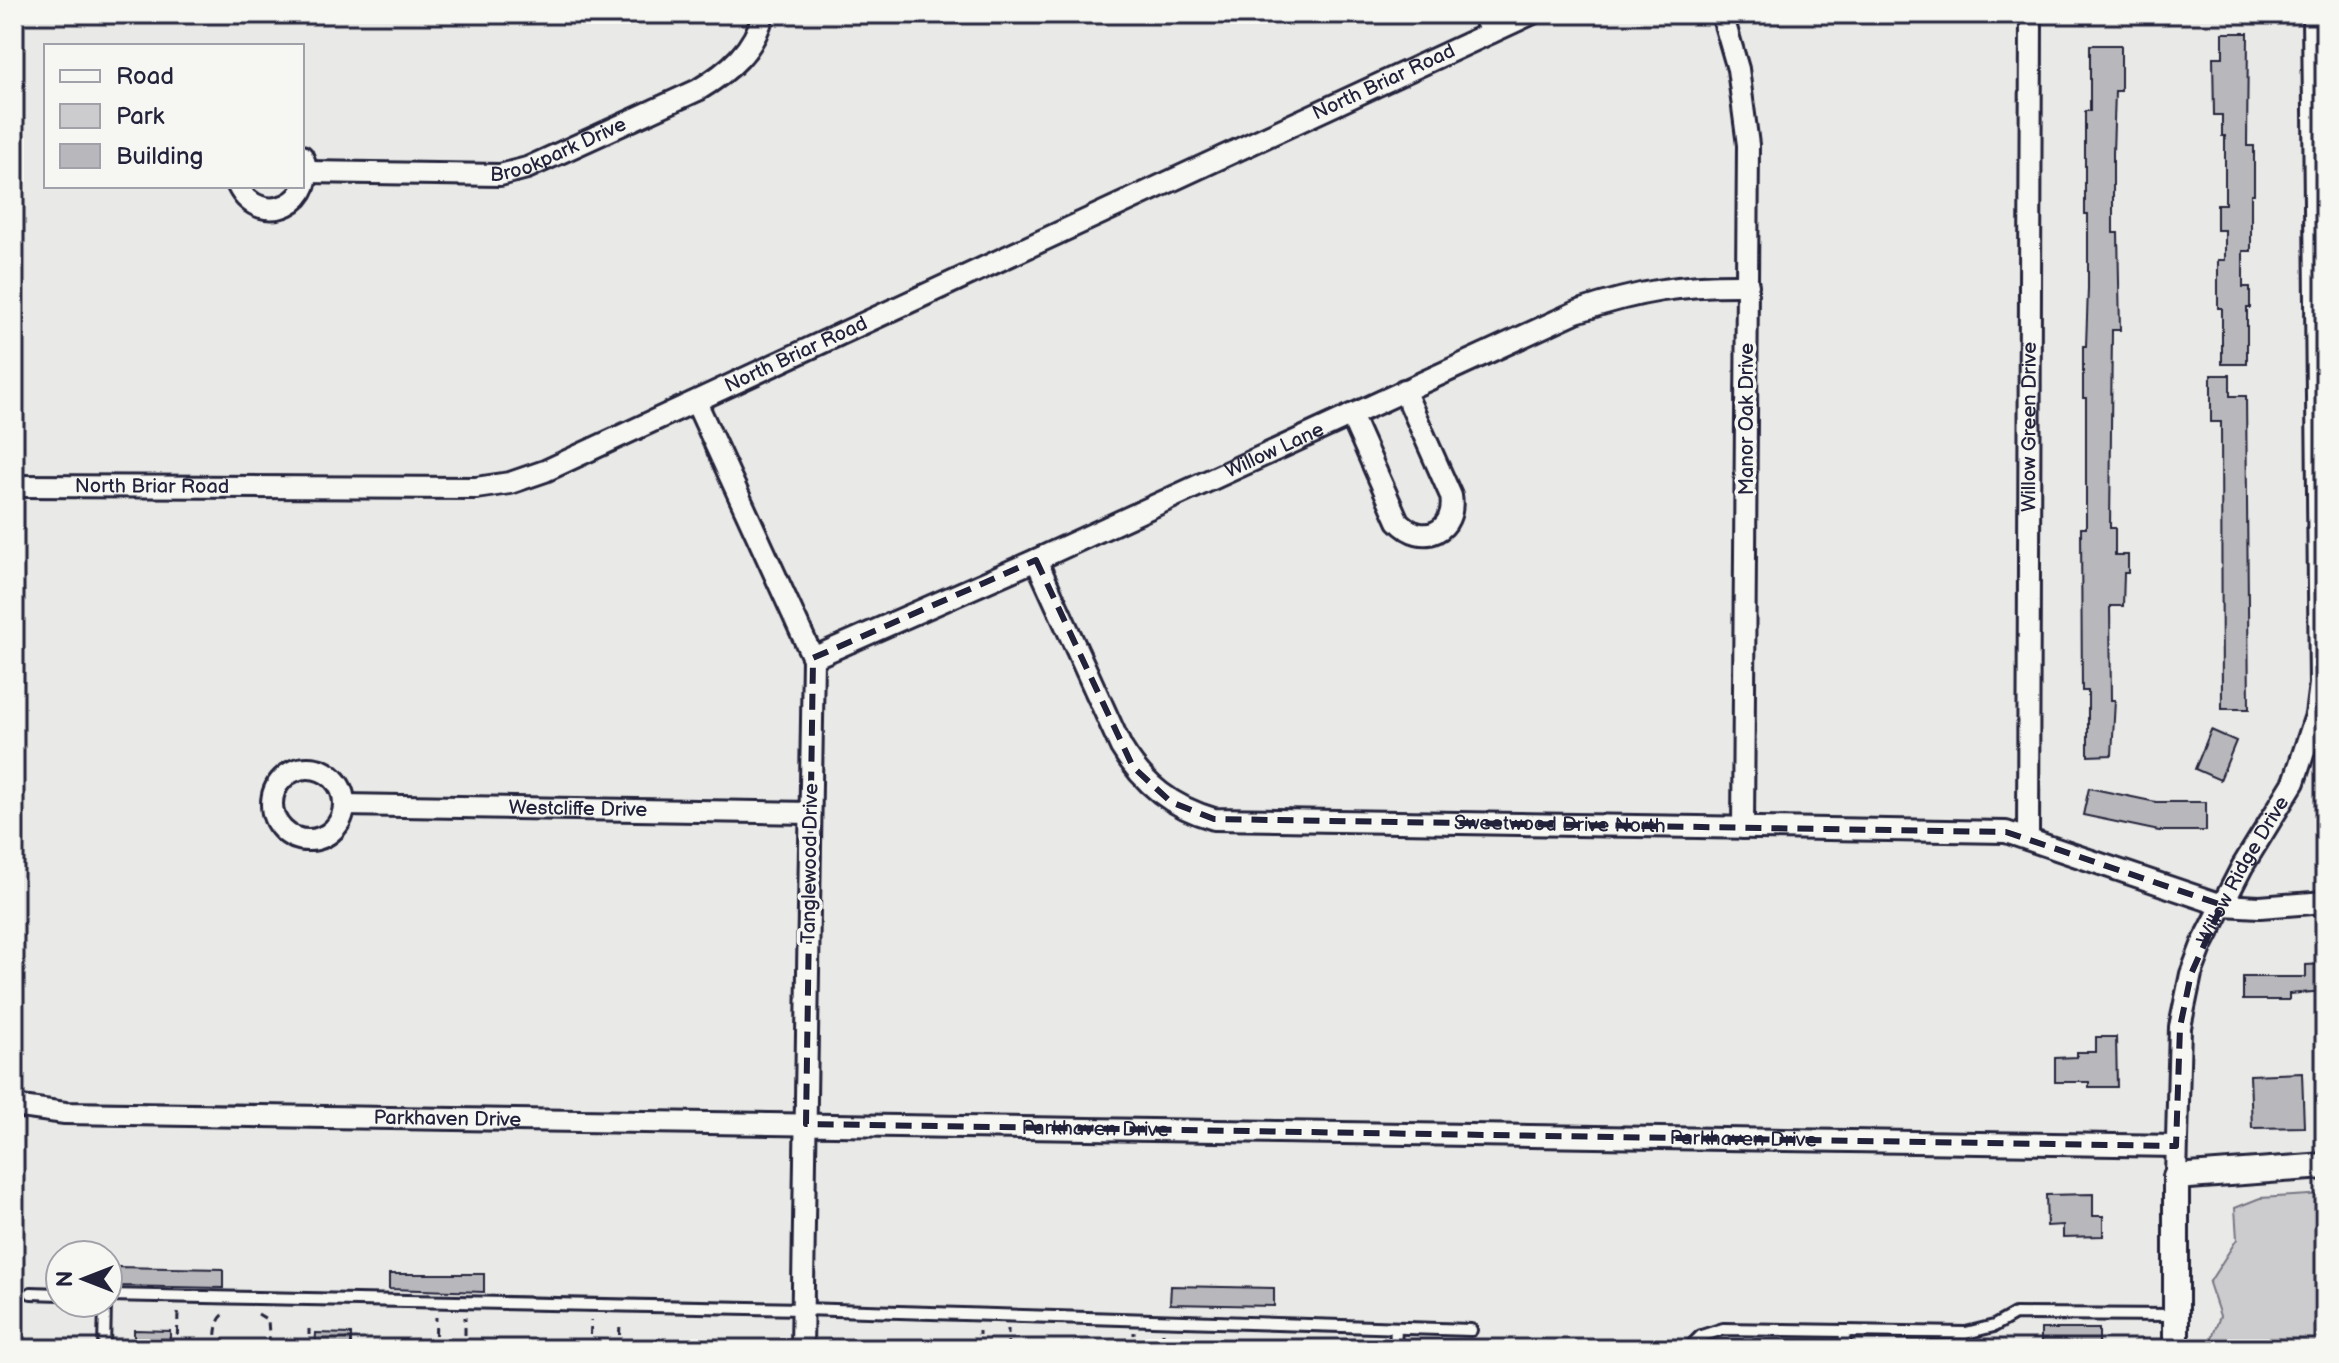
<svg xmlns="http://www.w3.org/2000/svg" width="2339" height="1363" font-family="'Balsamiq Sans',sans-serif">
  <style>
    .green { fill: #ccccce; stroke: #777784; stroke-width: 2 }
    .building { fill: #b8b8bc; stroke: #22223b; stroke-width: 2 }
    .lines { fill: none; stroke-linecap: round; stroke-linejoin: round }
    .service-casing { stroke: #22223b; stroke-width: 16 }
    .minor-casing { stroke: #22223b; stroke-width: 26 }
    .tertiary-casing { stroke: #22223b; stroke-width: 30 }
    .path { stroke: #22223b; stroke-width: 3; stroke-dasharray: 8 6; stroke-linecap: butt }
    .service { stroke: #f6f6f2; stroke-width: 10 }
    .minor { stroke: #f6f6f2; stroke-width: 20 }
    .tertiary { stroke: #f6f6f2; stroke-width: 24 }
    .marked { fill: none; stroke: #22223b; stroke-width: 6; stroke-dasharray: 16 10; stroke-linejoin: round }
    .labels { text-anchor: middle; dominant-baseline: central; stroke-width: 7; stroke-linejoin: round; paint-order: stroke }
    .street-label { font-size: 20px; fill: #22223b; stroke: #f6f6f2 }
  </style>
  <rect width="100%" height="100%" fill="#e9e9e7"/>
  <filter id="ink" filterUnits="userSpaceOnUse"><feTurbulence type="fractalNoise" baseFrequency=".0125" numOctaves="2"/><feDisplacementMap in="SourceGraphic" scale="16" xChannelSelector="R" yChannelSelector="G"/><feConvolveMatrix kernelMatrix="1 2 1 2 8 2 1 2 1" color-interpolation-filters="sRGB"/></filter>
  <g filter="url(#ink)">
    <polygon class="green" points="2325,1194 2325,1349 2208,1349 2220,1316 2209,1283 2237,1239 2235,1208 2260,1198"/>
    <g class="building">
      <polygon points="2223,33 2248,33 2247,146 2254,146 2254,194 2251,194 2251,251 2243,251 2243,287 2250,287 2250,308 2247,308 2247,364 2222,364 2222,308 2218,308 2218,260 2225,260 2225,230 2217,230 2217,204 2225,204 2225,136 2222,136 2222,115 2214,115 2213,57 2223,57"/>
      <polygon points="2090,45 2121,45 2121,91 2115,91 2113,153 2113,233 2118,233 2120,330 2112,330 2110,528 2115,528 2115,555 2128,555 2128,573 2124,573 2123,606 2110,606 2111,700 2115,700 2112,755 2088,756 2088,691 2082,691 2081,528 2086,528 2086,398 2083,398 2083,346 2086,346 2088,288 2088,214 2085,214 2085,111 2090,111"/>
      <polygon points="2211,375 2230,375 2230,396 2246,396 2249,709 2222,709 2221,422 2211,422"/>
      <polygon points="2211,730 2236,741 2220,780 2195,769"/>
      <polygon points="2089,788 2156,802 2206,802 2206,831 2159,831 2083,815"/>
      <polygon points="2325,964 2325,991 2289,994 2289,1000 2243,1000 2243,977 2306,977 2306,965"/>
      <polygon points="2096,1037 2116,1037 2117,1087 2089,1087 2089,1082 2055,1082 2055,1058 2077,1057 2077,1052 2096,1052"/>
      <polygon points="2302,1073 2304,1127 2252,1128 2250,1075"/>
      <polygon points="2093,1194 2093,1216 2103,1216 2103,1236 2063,1237 2063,1225 2047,1226 2046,1195"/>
      <polygon points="115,1267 223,1269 223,1288 114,1286"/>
      <polygon points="389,1274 484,1274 484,1292 389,1289"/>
      <polygon points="1171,1286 1274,1288 1274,1306 1170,1304"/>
      <rect x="2041" y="1329" width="58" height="20"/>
      <polygon points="134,1330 170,1331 170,1349 134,1349"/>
      <polygon points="316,1333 351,1334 351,1349 315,1349"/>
    </g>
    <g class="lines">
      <g class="service-casing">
        <g id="service">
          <polyline points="31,1293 60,1294"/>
          <polyline points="108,1295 803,1309 1471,1330"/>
          <polyline points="104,1349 105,1303"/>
          <polyline points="1395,1349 1396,1328"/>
          <polyline points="1693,1349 1693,1344 1701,1336 1723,1329 1966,1333 1994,1326 2015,1314 2176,1315"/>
          <polyline points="1844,1349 1845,1332"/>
        </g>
      </g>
      <g class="minor-casing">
        <g id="minor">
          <polyline points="1482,14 1492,32"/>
          <polyline points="1722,14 1738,69 1748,145 1743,828"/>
          <path id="s1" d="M307,172L500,175L527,168L698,90C728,72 755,50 763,14"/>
          <path d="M238,186C261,232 324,200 302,156"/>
          <polyline points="696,402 813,658 802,1349"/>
          <path d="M1351,415L1398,521C1423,548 1457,531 1451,496L1404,390"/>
          <path id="s2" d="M14,486L476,488L510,483L545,471L1531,14"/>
          <path id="s3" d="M1036,560L1121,747C1144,785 1172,807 1214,819L2006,832L2222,905L2260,907L2325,902"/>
          <path id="s4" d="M813,658L1036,560L1576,312C1639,291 1682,284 1748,285"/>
          <circle cx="308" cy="804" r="36"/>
          <path id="s5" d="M344,805L810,813"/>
          <path id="s6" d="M2028,839L2031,14"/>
          <path id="s7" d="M14,1106L65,1113L2176,1146"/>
          <path id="s8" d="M2176,1177L2180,1027L2191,974L2202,945L2242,867L2294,782L2316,715L2320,684L2313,14"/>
        </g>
      </g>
      <g class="tertiary-casing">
        <polyline id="tertiary" points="2176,1349 2176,1177 2325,1166"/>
      </g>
      <g class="path">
        <polyline points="258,1314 268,1320 270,1349"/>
        <polyline points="177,1349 178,1312"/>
        <path d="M215,1349C216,1336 214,1320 226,1313"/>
        <polyline points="309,1349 309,1329"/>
        <polyline points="435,1349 436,1317"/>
        <polyline points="465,1349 465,1317"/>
        <polyline points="590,1349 591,1320"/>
        <polyline points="619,1349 620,1321"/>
        <polyline points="979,1349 979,1331"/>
        <polyline points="1008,1349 1008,1329"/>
        <polyline points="1134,1349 1134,1332"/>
        <polyline points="1163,1349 1163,1333"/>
        <polyline points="1289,1349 1289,1337"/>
      </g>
      <use href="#service" class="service"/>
      <use href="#minor" class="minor"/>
      <use href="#tertiary" class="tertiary"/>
    </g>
  </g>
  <path class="marked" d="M1036,560L1133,767L1171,802L1214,819L2006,832L2222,905L2191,974L2180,1027L2176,1146L806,1124L813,658Z"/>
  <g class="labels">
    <g class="street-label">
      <text stroke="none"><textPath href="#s2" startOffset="1458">North Briar Road</textPath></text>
      <text stroke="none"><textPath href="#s1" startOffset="256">Brookpark Drive</textPath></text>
      <text stroke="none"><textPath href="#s2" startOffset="810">North Briar Road</textPath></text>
      <text transform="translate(1747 419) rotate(-90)">Manor Oak Drive</text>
      <text stroke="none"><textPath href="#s6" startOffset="412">Willow Green Drive</textPath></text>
      <text stroke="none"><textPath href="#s4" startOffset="506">Willow Lane</textPath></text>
      <text stroke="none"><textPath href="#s2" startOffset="138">North Briar Road</textPath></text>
      <text stroke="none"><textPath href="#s5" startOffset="234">Westcliffe Drive</textPath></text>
      <text stroke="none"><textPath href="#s3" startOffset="672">Sweetwood Drive North</textPath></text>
      <text transform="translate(810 863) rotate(-89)">Tanglewood Drive</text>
      <text stroke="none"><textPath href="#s8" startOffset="320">Willow Ridge Drive</textPath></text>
      <text stroke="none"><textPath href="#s7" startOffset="434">Parkhaven Drive</textPath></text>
      <text stroke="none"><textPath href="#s7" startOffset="1082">Parkhaven Drive</textPath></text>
      <text stroke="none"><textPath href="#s7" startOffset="1730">Parkhaven Drive</textPath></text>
    </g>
  </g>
  <rect width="2339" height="1363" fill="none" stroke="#f6f6f2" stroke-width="48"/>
  <rect x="24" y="24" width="2291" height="1315" fill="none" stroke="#22223b" stroke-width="3" filter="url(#ink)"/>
  <rect x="44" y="44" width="260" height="144" fill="#f6f6f2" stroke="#a1a1a9" stroke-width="2"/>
  <rect x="60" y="70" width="40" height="12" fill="#f6f6f2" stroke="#a1a1a9" stroke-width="2"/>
  <text x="116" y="84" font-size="24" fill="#22223b">Road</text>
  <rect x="60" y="104" width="40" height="24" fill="#ccccce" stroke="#a1a1a9" stroke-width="2"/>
  <text x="116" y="124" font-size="24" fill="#22223b">Park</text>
  <rect x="60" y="144" width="40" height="24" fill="#b8b8bc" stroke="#a1a1a9" stroke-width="2"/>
  <text x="116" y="164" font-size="24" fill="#22223b">Building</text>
  <g transform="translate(84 1279) rotate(270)"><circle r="38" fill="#f6f6f2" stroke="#a1a1a9" stroke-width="2"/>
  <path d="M0-6L14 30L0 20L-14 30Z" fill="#22223b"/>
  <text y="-12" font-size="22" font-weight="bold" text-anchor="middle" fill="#22223b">N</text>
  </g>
</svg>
